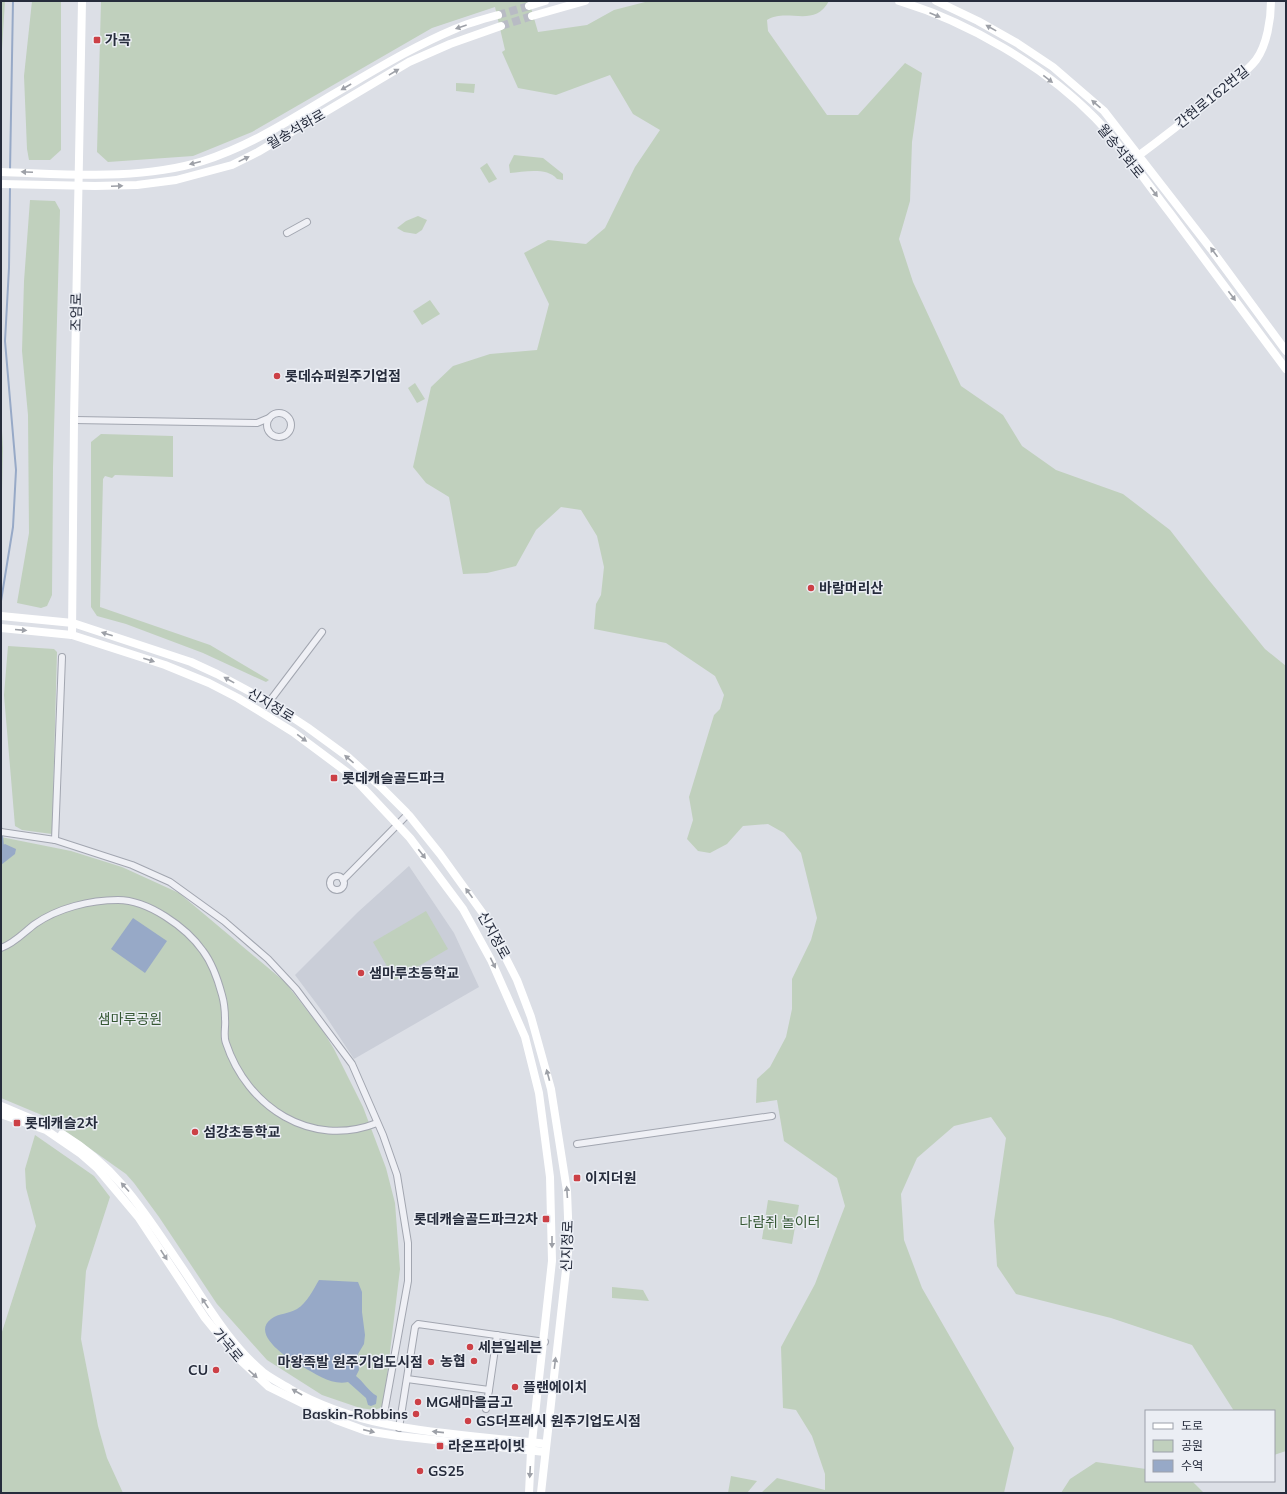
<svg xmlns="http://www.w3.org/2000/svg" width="1287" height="1494" font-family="Mulish,'Noto Sans KR',sans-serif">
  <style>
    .built { fill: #caced8 }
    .green { fill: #c0d0bd }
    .water { fill: #97a9c7 }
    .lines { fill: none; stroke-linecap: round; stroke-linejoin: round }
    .stream { stroke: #97a9c7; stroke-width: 2 }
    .secondary-tunnel { stroke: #b8bbc4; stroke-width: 8; stroke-dasharray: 8 4; stroke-linecap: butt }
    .street-casing { stroke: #a2a6b0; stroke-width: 8 }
    .street { stroke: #eff0f5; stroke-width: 6 }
    .secondary { stroke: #fff; stroke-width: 8 }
    .oneway { fill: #9da0a7 }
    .poi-dot { fill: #cc4046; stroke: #ebeef4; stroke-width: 1.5 }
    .labels { text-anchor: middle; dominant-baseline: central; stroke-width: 3; stroke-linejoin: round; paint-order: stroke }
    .poi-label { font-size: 14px; font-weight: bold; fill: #262c3c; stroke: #ebeef4; text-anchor: start }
    .street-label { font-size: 14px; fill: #262c3c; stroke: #ebeef4 }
    .park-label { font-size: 14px; fill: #365834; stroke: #ebeef4 }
  </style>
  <rect width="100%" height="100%" fill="#dcdfe6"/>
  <polygon class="built" points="409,866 454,933 479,987 354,1059 325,1015 295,975 358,912"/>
  <g class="green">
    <polygon points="1,1 5,1 1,66"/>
    <polygon points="32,1 61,1 61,150 50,160 29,160 27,149 24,76"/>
    <path d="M101,1H529L538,32L587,25L614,10L649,1H829C814,29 787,7 767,20L768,31L827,115H858L905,63L922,73L912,142L910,201L899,239L913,282L961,386L1003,415L1022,446L1056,470L1123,494L1170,530L1208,579L1265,649L1286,666V1451L1274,1455V1411H1234L1192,1345L1111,1318L1016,1294L997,1266L994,1221L1006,1138L991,1117L954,1126L917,1158L901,1194L904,1240L922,1288L1014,1448L1004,1493H761L777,1478L825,1490V1474L812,1436L796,1410L783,1408L781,1347L815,1284L845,1206L837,1178L784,1141L777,1100L756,1103L757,1079L770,1067L786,1037L792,1009V979L811,940L817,918L801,853L784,833L768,824L743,826L727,844L710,853L698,851L687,839L693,820L689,797L714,715L720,709L724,695L715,676L666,643L594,629L596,604L601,595L604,567L597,536L581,510L561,507L536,530L516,566L487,573L463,574L449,497L426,483L413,467L431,387L453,366L490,354L537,350L549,304L524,253L548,240L586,244L605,228L635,167L660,130L633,114L610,75L556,95L518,88L502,52L505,50L495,7L432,28L252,132L193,156L108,162L97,152Z"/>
    <polygon points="456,83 475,84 474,93 456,91"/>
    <path d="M514,155L543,158L563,174V180L557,179C547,167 524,172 510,173L509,165Z"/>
    <polygon points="487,163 497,179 489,183 480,168"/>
    <polygon points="30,200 55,201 60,210 53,468 52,595 47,606 41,608 17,603 29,533 28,415 22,351 24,281"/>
    <polygon points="418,216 427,220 422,230 416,234 404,232 397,228 406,221"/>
    <polygon points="430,300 440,314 422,325 413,311"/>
    <polygon points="415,383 425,399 417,403 408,388"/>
    <polygon points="1,413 3,448 1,535"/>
    <polygon points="101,434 173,436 173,477 115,475 112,478 105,476 103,479 100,607 210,645 269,680 266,682 203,653 126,624 97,616 91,607 91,442"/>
    <polygon points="8,646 54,649 57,652 52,834 22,830 15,826 4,695"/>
    <polygon points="1,837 71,851 122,867 179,893 285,982 323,1031 334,1049 363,1107 386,1168 395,1203 400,1269 386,1385 385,1401 380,1408 374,1410 360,1408 322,1395 267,1360 217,1304 159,1217 134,1183 126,1174 44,1116 1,1098"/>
    <polygon points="426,911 448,949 395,980 373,942"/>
    <polygon points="35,1135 94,1176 110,1197 86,1271 81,1339 98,1426 107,1458 123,1493 1,1493 1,1335 36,1226 26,1188 25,1169"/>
    <polygon points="768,1200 799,1205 792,1244 762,1239"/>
    <polygon points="612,1287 643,1290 649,1301 612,1298"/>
    <polygon points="1096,1462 1146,1469 1146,1481 1192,1481 1204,1493 1061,1493 1070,1479"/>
    <polygon points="731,1476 757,1481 747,1493 728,1493"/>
  </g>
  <g class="water">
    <polygon points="5,844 16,849 15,854 1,865 1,846"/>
    <polygon points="133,918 167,941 145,973 111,949"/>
    <path d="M319,1280L358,1282L362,1292V1312L365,1335L364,1344L358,1354L359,1370L356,1376C364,1382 368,1391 377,1396L376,1404L371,1406L368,1405L366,1398L348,1382C333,1386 316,1374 303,1367C290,1360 250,1335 271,1319C279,1313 289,1314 297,1309C307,1303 313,1290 319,1280Z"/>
  </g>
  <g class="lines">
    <g class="stream">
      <polyline points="10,171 13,1"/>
      <polyline points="1,601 13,527 16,470 5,341 9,268 10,187"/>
      <polyline points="1,826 3,846"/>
    </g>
    <g class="secondary-tunnel">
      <polyline points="498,15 529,6"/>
      <polyline points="501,26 532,16"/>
    </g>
    <g class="street-casing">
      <g id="street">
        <polyline points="287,233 307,222"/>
        <circle cx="279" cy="425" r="12"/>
        <polyline points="74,420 257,423 269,418"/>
        <polyline points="269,702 322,632"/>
        <polyline points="1,832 55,840 132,865 170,882 224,921 268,959 296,989 352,1064 383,1135 397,1175 408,1243 408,1281 383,1419"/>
        <polyline points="55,840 62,657"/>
        <circle cx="337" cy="883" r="7"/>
        <polyline points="343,880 408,814"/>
        <path d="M1,948C15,943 23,933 35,924C58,908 90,900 118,900C148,900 186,927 203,951C212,963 218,980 222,995C224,1002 225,1011 225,1019C226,1026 223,1036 226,1043C247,1107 311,1149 377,1123"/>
        <polyline points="577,1144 772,1116"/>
        <polyline points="407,1379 489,1390 497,1335"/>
        <polyline points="486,1409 489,1390"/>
        <polyline points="399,1428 415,1327 418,1324 545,1342"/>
      </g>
    </g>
    <use href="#street" class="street"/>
    <g class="secondary">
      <path d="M899,1C968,22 1044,66 1095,118C1122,146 1146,182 1170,213C1209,265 1247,317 1286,369"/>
      <polyline points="936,1 978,21 1017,43 1053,67 1104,111 1211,249 1286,351"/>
      <polyline points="529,6 545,1"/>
      <polyline points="532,16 585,1"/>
      <path d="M1134,159C1164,137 1193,114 1221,91C1233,81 1247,72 1256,60C1267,45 1271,19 1271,1"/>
      <path d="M1,172C68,174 138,181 203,161C250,146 290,120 332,95C372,72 412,47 455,29C468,23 483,19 498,15"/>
      <polyline points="1,184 95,186 137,185 176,180 232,165 258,152 409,62 450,44 501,26"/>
      <polyline points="1,616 73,623 191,662 217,674 269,702 307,727 348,757 380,786 408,814 440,854 484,915 517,980 531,1017 551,1089 567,1191 569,1243 541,1493"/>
      <polyline points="1,628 72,635 165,665 209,683 238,698 293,732 352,776 410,838 463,909 491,960 525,1037 539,1093 550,1177 552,1261 531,1451 529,1493"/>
      <polyline points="72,635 74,420 82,1"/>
      <polyline points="1,1106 46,1125"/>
      <polyline points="1,1114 46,1130 81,1154 97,1168 139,1218 205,1318 236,1356 269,1387 336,1420 366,1431 398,1436 545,1452"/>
      <path d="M62,1134C120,1169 146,1215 183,1269C207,1305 231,1346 264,1373C272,1379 282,1384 290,1389C368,1434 459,1433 546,1444"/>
    </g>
  </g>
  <defs><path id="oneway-solid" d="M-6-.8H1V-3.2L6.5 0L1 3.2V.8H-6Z"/></defs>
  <g class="oneway">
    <use href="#oneway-solid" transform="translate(935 15) rotate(23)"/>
    <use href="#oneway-solid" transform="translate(461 27) rotate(161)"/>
    <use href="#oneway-solid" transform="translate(991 28) rotate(-151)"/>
    <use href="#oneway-solid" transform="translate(394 72) rotate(-31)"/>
    <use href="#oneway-solid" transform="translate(1048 79) rotate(38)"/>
    <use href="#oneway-solid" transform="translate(346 87) rotate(150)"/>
    <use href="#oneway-solid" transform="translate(1096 104) rotate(-139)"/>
    <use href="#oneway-solid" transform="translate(244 159) rotate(-26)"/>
    <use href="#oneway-solid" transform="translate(195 163) rotate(166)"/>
    <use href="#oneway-solid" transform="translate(27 172) rotate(-178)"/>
    <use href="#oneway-solid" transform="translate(117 186) rotate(-2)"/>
    <use href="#oneway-solid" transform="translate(1154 192) rotate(53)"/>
    <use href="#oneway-solid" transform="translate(1214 252) rotate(-126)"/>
    <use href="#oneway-solid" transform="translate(1232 296) rotate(53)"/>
    <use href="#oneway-solid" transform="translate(21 630) rotate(5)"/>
    <use href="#oneway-solid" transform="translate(107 634) rotate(-162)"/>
    <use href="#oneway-solid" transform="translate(149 660) rotate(18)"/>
    <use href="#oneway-solid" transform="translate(229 680) rotate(-151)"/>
    <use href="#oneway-solid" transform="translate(302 738) rotate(36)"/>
    <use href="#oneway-solid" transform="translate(349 759) rotate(-140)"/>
    <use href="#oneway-solid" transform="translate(422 854) rotate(52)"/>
    <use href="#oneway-solid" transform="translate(469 893) rotate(-126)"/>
    <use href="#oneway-solid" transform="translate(493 963) rotate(64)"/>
    <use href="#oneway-solid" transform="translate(548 1075) rotate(-105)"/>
    <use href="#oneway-solid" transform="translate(125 1187) rotate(-132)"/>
    <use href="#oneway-solid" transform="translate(567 1192) rotate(-94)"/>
    <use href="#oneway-solid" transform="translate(552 1242) rotate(90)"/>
    <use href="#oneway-solid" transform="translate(164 1255) rotate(57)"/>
    <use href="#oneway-solid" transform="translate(205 1303) rotate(-124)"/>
    <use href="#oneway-solid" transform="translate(555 1363) rotate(-83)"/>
    <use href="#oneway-solid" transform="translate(253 1374) rotate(42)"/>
    <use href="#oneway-solid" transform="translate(297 1392) rotate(-150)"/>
    <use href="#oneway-solid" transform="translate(369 1431) rotate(13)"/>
    <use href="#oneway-solid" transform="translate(438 1432) rotate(-174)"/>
    <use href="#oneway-solid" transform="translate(530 1472) rotate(93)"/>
  </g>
  <g class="poi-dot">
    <rect x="93" y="36" width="8" height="8" rx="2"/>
    <circle cx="277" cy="376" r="4"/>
    <circle cx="811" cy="588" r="4"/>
    <rect x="330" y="774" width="8" height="8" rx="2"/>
    <circle cx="361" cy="973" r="4"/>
    <rect x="13" y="1119" width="8" height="8" rx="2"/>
    <circle cx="195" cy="1132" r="4"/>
    <rect x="573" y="1174" width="8" height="8" rx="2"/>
    <rect x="542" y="1215" width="8" height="8" rx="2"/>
    <circle cx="470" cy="1347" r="4"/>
    <circle cx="474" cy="1361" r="4"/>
    <circle cx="431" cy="1362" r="4"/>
    <circle cx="216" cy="1370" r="4"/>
    <circle cx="515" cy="1387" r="4"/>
    <circle cx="418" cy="1402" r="4"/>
    <circle cx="416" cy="1414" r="4"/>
    <circle cx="468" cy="1421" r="4"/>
    <rect x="436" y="1442" width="8" height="8" rx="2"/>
    <circle cx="420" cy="1471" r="4"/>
  </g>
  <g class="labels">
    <g class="poi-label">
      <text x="105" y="40">가곡</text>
      <text x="285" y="376">롯데슈퍼원주기업점</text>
      <text x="819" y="588">바람머리산</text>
      <text x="342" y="778">롯데캐슬골드파크</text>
      <text x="369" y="973">샘마루초등학교</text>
      <text x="25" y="1123">롯데캐슬2차</text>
      <text x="203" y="1132">섬강초등학교</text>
      <text x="585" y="1178">이지더원</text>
      <text x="538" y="1219" text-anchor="end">롯데캐슬골드파크2차</text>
      <text x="478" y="1347">세븐일레븐</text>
      <text x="466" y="1361" text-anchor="end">농협</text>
      <text x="423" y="1362" text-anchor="end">마왕족발 원주기업도시점</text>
      <text x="208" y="1370" text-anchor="end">CU</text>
      <text x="523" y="1387">플랜에이치</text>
      <text x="426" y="1402">MG새마을금고</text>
      <text x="408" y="1414" text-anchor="end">Baskin-Robbins</text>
      <text x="476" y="1421">GS더프레시 원주기업도시점</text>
      <text x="448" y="1446">라온프라이빗</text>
      <text x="428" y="1471">GS25</text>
    </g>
    <g class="street-label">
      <text transform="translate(1212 97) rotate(-39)">간현로162번길</text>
      <text transform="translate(296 129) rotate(-30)">월송석화로</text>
      <text transform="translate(1121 151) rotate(51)">월송석화로</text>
      <text transform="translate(76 312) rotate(-89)">조엄로</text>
      <text transform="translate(271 705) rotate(31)">신지정로</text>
      <text transform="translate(494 935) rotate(61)">신지정로</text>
      <text transform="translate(567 1246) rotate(-88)">신지정로</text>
      <text transform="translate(228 1345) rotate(50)">가곡로</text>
    </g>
    <g class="park-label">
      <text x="130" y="1019">샘마루공원</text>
      <text x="780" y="1222">다람쥐 놀이터</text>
    </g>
  </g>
  <rect width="1287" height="1494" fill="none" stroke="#262c3c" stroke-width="4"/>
  <rect x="1145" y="1410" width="130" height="72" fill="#ebeef4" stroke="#9ca0aa"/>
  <rect x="1153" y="1423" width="20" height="6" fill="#ffffff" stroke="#9ca0aa"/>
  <text x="1181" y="1430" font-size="12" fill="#262c3c">도로</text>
  <rect x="1153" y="1440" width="20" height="12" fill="#c0d0bd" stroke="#9ca0aa"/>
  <text x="1181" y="1450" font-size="12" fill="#262c3c">공원</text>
  <rect x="1153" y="1460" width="20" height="12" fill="#97a9c7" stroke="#9ca0aa"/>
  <text x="1181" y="1470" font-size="12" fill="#262c3c">수역</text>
</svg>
